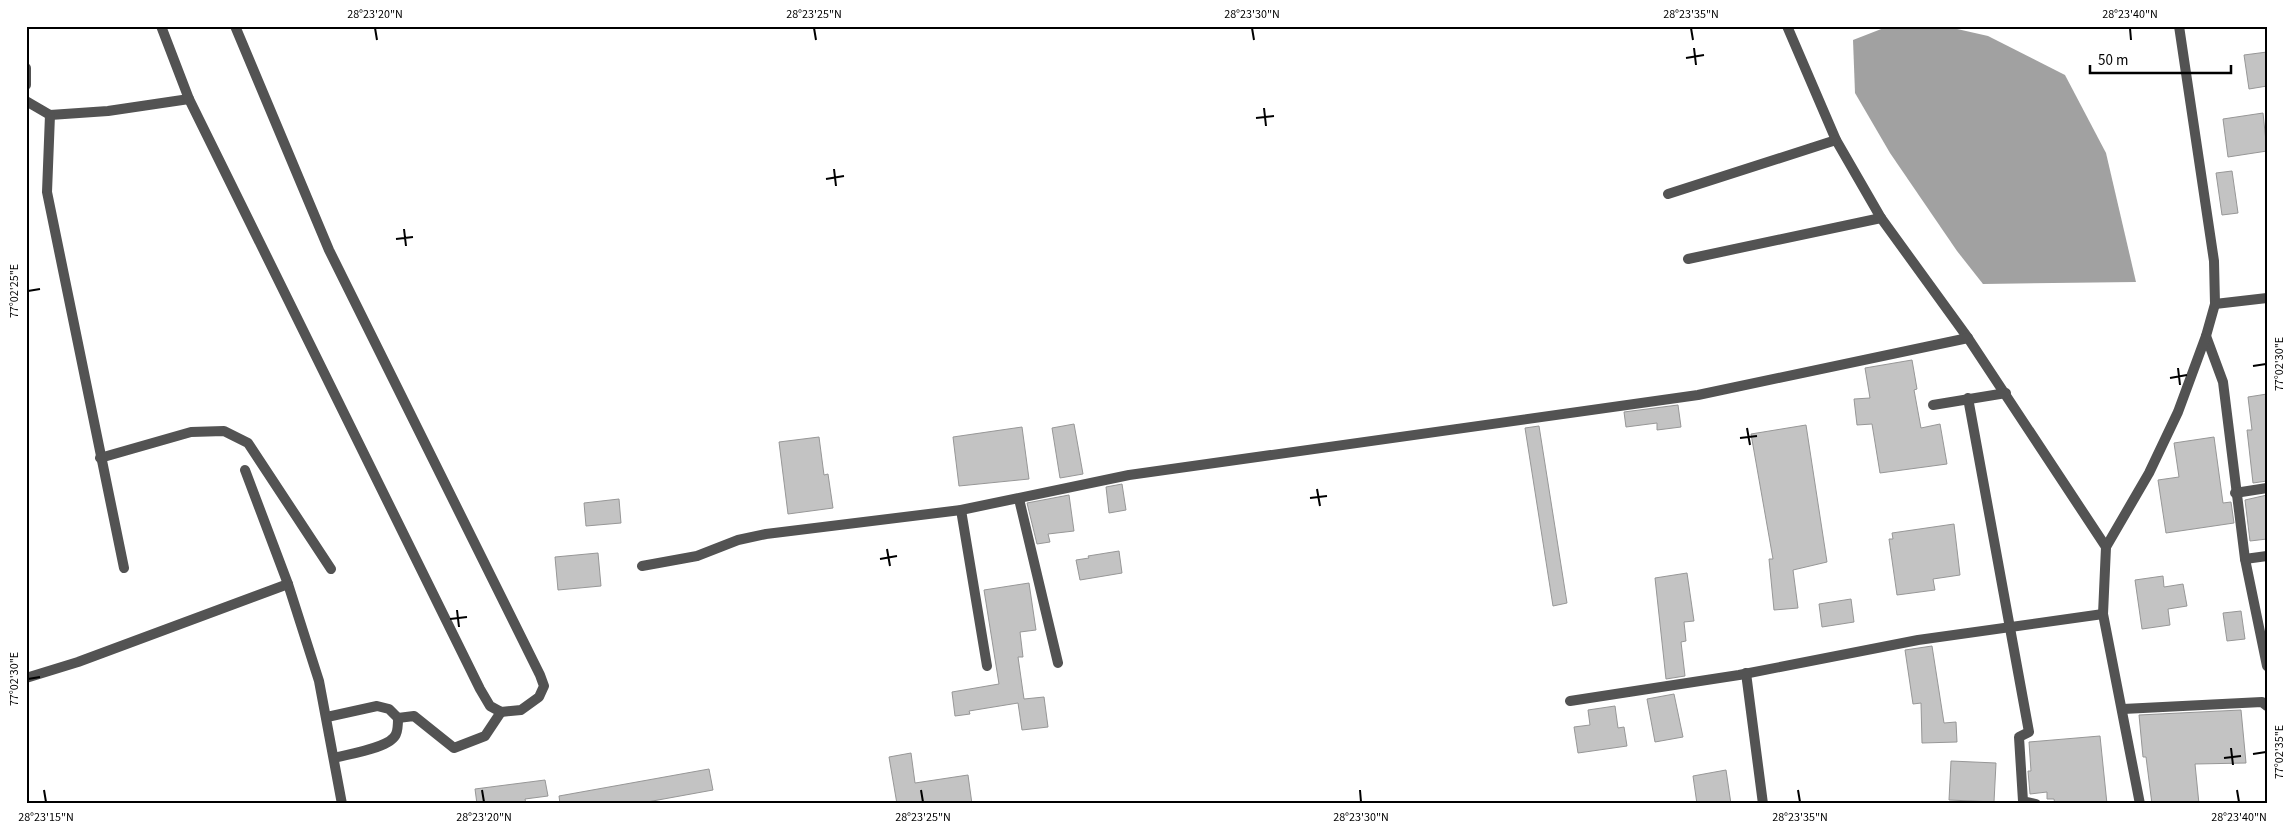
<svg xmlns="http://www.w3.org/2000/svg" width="2293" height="830" font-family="'Source Sans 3',sans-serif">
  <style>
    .water { fill: #a1a1a1 }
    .building { fill: #c3c3c3; stroke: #979797 }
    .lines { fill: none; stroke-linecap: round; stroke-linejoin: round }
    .service { stroke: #535353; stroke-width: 10 }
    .minor { stroke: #535353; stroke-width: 10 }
    .tertiary { stroke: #535353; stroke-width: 10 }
    .ticks { fill: none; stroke: #000; stroke-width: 2 }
    .neatline { fill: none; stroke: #000; stroke-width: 2 }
    .ticks-label { font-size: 12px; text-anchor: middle; fill: #000 }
  </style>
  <rect width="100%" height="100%" fill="#fff"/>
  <polygon class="water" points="1889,26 1944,26 1988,36 2065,75 2106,153 2136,282 1983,284 1957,251 1890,153 1855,93 1853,40"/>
  <g class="building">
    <polygon points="2267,52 2267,86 2249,89 2244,55"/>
    <polygon points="2263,113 2267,151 2228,157 2223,119"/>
    <polygon points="2232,171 2238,213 2222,215 2216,173"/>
    <polygon points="1912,360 1917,389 1914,390 1921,428 1940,424 1947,464 1880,473 1872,424 1857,425 1854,399 1870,398 1865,368"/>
    <polygon points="2267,394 2267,481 2253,483 2247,430 2252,430 2248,397"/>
    <polygon points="1678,405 1681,427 1657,430 1657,423 1626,427 1624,412"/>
    <polygon points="1074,424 1083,474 1060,478 1052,428"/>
    <polygon points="1806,425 1827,562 1793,570 1798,608 1774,610 1769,559 1773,559 1751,434"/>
    <polygon points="1539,426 1567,603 1553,606 1525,428"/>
    <polygon points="1022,427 1029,479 959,486 953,437"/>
    <polygon points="819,437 824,475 828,474 833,508 788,514 779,442"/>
    <polygon points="2214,437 2223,503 2231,502 2234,523 2166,533 2158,480 2179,477 2174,443"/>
    <polygon points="1122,484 1126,510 1109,513 1106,487"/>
    <polygon points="1069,495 1074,531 1048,534 1050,542 1037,544 1027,503"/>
    <polygon points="2267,495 2267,539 2250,541 2245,500"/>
    <polygon points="619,499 621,523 586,526 584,503"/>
    <polygon points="1954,524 1960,575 1933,579 1935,590 1897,595 1889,539 1893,539 1892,533"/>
    <polygon points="1119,551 1122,573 1080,580 1076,560 1089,558 1088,556"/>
    <polygon points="598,553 601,586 558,590 555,557"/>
    <polygon points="1687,573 1694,621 1684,622 1686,641 1681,642 1685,676 1666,679 1655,578"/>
    <polygon points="2163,576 2164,587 2183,584 2187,606 2168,609 2170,625 2142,629 2135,580"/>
    <polygon points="1029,583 1036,630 1020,632 1023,657 1018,657 1024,699 1044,697 1048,727 1022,730 1018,703 969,711 970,714 955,716 952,692 999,684 984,590"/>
    <polygon points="1851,599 1854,622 1822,627 1819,604"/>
    <polygon points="2241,611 2245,639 2227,641 2223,613"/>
    <polygon points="1932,646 1944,723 1956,722 1957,742 1922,743 1921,703 1913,704 1905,650"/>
    <polygon points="1674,694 1683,737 1655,742 1647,699"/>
    <polygon points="1615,706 1618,728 1624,727 1627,746 1578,753 1574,727 1590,725 1588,710"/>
    <polygon points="2241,710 2246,763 2195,764 2199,804 2152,804 2146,757 2143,757 2139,715"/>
    <polygon points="2100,736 2107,804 2055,804 2054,799 2047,799 2047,792 2030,794 2028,771 2031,771 2029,742"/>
    <polygon points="911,753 915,783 968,775 972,804 897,804 889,757"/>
    <polygon points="1951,761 1996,763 1994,802 1949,800"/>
    <polygon points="709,769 713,790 636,804 560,804 559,796"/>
    <polygon points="1726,770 1731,804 1697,804 1693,776"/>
    <polygon points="545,780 548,796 525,799 526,804 477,804 475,789"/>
  </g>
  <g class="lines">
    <polyline class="service" points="2215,304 2267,298"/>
    <g class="minor">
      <polyline points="1787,26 1836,140 1881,218 1968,338 2106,547"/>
      <polyline points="26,68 26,85"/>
      <polyline points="26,101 50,115 108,111 189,99"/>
      <polyline points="50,115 47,192 124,568"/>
      <polyline points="1668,194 1836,140"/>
      <polyline points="1688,259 1881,218"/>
      <polyline points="2206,336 2223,382 2245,559 2267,666"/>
      <polyline points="1968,398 2029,732 2019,737 2023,801 2036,804"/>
      <polyline points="1933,405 2006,393"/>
      <polyline points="100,458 191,432 224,431 248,443 331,569"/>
      <polyline points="245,470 288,584 319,681 342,804"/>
      <polyline points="2235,493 2267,488"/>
      <polyline points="1019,499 1058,663"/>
      <polyline points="961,510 987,666"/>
      <polyline points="2245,559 2267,556"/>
      <polyline points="642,566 697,556 738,540 766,534 961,510 1129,475 1698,395 1968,338"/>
      <polyline points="1746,673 1763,804"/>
      <polyline points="26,678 78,662 288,584"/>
      <polyline points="1570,701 1739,675 1918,640 2103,614"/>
      <polyline points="2123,709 2262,702 2267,706"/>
      <path d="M327,717L377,706L389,709L398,718C398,723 398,730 396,734C391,748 348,754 334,758"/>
      <polyline points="398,718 414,716 454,748 485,736 501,712"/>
      <polyline points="2140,804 2103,614 2106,547 2149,473 2178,412 2206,336 2215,304 2214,261 2179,26"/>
    </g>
    <polyline class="tertiary" points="161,26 189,99 480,689 490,706 501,712 521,710 539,697 544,686 540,675 329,250 235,26"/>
  </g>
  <path class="ticks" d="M375,28L377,40M814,28L816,40M1252,28L1254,40M1691,28L1693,40M2130,28L2131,40M1694,48L1696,65M1686,58L1704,55M1264,108L1266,126M1256,118L1274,116M834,169L836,186M826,179L844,176M404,229L406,246M396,239L413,237M28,291L40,289M2253,366L2266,364M2178,368L2180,385M2170,378L2187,375M1747,428L1750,445M1740,438L1757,436M1317,489L1320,506M1310,498L1327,496M887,549L890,566M880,559L897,556M457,610L459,627M450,619L467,617M28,679L40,677M2231,748L2233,765M2253,754L2266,752M2224,758L2241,756M44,790L46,802M482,790L484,802M921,790L923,802M1360,790L1361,802M1798,790L1800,802M2237,790L2239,802"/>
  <rect width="2293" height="830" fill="none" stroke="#ffffff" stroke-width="55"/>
  <path d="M2090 65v8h141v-8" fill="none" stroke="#000000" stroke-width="2.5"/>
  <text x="2098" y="65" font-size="15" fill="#000000" stroke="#ffffff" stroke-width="4" paint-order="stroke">50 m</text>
  <rect x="28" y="28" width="2238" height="774" class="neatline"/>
  <g class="ticks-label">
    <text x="375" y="18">28°23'20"N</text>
    <text x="814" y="18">28°23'25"N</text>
    <text x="1252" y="18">28°23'30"N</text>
    <text x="1691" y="18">28°23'35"N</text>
    <text x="2130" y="18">28°23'40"N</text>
    <text transform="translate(14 291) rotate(-90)" y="4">77°02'25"E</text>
    <text transform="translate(2279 364) rotate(-90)" y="4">77°02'30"E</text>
    <text transform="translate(14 679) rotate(-90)" y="4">77°02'30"E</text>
    <text transform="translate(2279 752) rotate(-90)" y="4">77°02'35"E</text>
    <text x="46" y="821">28°23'15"N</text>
    <text x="484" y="821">28°23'20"N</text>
    <text x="923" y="821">28°23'25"N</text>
    <text x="1361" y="821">28°23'30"N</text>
    <text x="1800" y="821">28°23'35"N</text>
    <text x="2239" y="821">28°23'40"N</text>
  </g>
</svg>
